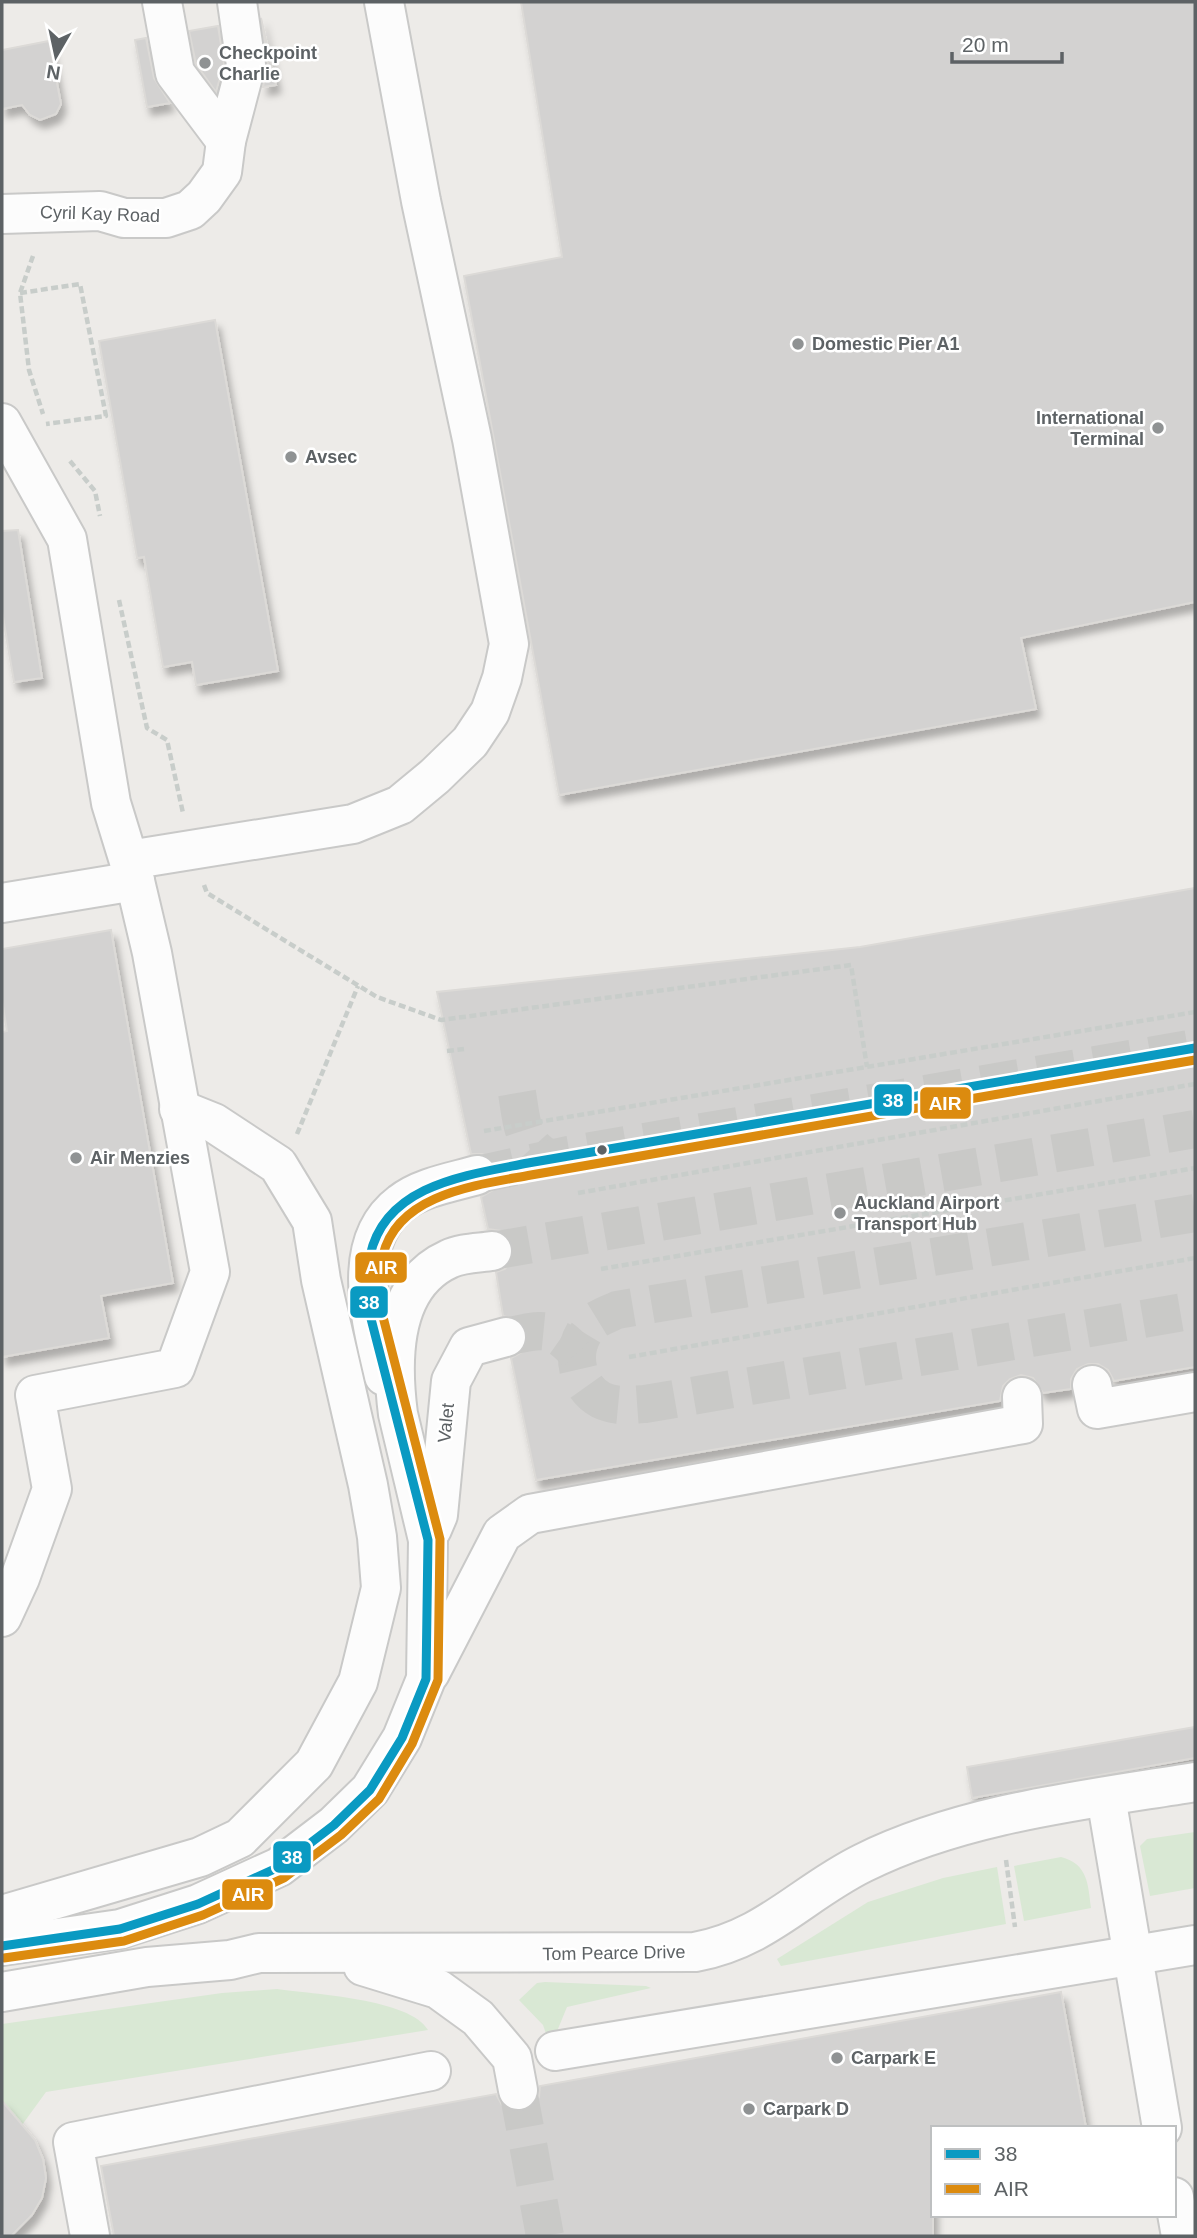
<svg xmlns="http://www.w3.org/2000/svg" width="1197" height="2238" font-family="Helvetica,sans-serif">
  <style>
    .green { fill: #d9e8d4 }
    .building { fill: #d3d2d1; stroke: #dcdad7; stroke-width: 2; filter: url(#shadow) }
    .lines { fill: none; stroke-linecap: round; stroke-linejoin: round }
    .minor-tunnel { stroke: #c9c9c7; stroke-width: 38; stroke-dasharray: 38 19; stroke-linecap: butt }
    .minor-casing { stroke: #c9c9c8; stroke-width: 42 }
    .path { stroke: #c8cdca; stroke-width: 4.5; stroke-dasharray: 7 3.5; stroke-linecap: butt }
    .minor { stroke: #fcfcfc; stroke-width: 38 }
    .bus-1-casing { stroke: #fff; stroke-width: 14 }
    .bus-2-casing { stroke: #fff; stroke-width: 14 }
    .bus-1 { stroke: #0a9ac2; stroke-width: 9 }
    .bus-2 { stroke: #dc8b0f; stroke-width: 9 }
    .poi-dot { fill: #8f9293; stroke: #fff; stroke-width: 2.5 }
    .bus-dot { fill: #5d6265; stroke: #fff; stroke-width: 2.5 }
    .labels { text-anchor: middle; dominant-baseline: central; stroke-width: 5; stroke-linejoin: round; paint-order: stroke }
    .poi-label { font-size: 18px; font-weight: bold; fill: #5d6265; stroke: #fff; text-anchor: start }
    .street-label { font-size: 18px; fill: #5d6265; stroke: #fff }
    .line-badge { stroke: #fff; stroke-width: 2.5 }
    .badge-label { font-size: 19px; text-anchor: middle; font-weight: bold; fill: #fff }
  </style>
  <defs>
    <filter id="shadow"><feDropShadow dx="4.5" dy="8" stdDeviation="3.5" flood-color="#0004"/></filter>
  </defs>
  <rect width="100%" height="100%" fill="#edebe8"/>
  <g class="green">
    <polygon points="1195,1832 1195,1888 1150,1896 1140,1846 1147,1839"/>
    <path d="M1061,1857C1088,1864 1088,1884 1091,1908L1024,1921L1014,1866Z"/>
    <polygon points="997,1867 1006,1924 781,1966 777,1959 868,1902 943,1878"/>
    <polygon points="545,1982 646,1986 651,1988 567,2007 553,2041 549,2042 543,2025 519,2000 537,1983"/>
    <path d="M277,1989C312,1994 411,1999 428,2030L46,2092L22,2125L2,2113V2024L222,1993Z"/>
  </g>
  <g class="building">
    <polygon points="521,2 1195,2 1195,602 1021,638 1036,709 559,795 464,276 562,257"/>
    <polygon points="261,18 276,85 263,87 268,62"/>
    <polygon points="218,26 224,64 216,92 196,64 189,31"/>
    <polygon points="146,38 154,78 170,103 147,107 135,40"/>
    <polygon points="49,41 61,104 56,114 40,120 30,115 22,105 2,109 2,50"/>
    <polygon points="215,320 278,671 196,685 192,662 163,667 144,557 137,558 99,341"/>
    <polygon points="18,530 42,678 14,682 2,611 2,531"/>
    <polygon points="1195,888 1195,1367 1114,1381 1108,1370 1098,1364 1088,1364 1077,1369 1071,1379 1071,1389 1043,1393 1033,1378 1021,1375 1010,1379 1003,1386 1000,1401 536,1480 511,1358 522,1352 527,1342 527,1332 521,1321 503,1316 496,1272 505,1269 512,1260 514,1247 510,1238 501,1231 488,1229 481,1197 493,1190 498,1181 498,1170 492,1159 482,1154 471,1154 437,992 860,947"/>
    <polygon points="111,930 173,1283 101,1296 109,1338 2,1357 2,1032 7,1031 2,1000 2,949"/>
    <polygon points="1195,1727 1195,1758 972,1798 967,1767"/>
    <polygon points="1061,1992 1086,2128 933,2128 933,2236 114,2236 101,2166 496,2094 502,2105 511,2111 521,2112 533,2106 539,2097 540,2086"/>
    <polygon points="2,2101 35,2140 43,2159 46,2178 42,2198 32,2215 11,2236 2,2236"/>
  </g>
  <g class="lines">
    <g class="minor-tunnel">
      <path d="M517,1093C522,1122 521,1145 549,1158"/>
      <polyline points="477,1175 568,1155 1195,1048"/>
      <path d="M1195,1213L617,1310C608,1314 599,1317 592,1323C569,1344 573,1385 601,1400C615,1407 630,1405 645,1404L1195,1310"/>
      <polyline points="492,1251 1195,1129"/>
      <path d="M506,1337C542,1329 551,1325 577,1353"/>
      <polyline points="518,2090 545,2236"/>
    </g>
    <g class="minor-casing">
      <g id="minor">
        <polyline points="162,2 175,73 226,141"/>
        <polyline points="2,214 100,211 124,218 166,218 190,210 204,197 222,172 226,141 246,65 237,2"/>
        <polyline points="2,423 67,539 111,803 135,881 152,953 210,1272 175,1368 35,1395 52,1489 20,1578 2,1617"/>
        <polyline points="129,860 353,824 400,805 435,776 470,742 490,712 502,678 509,644 472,439 421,201 384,2"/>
        <polyline points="2,903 135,881"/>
        <path d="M384,1376C372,1323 348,1243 401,1203C421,1187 453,1182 477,1175"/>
        <polyline points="1092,1385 1097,1409 1195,1392"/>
        <polyline points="432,1529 438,1515 451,1381 469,1347 506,1337"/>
        <polyline points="430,1673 502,1534 530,1514 1023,1424 1022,1397"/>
        <polyline points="1106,1797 1162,2128"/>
        <polyline points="2,1915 200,1857 240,1838 314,1764 358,1682 381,1588 377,1537 368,1485 321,1280 312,1221 278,1165 214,1123 179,1109"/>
        <path d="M2,1946L120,1929L198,1904L279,1867L334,1825L370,1790L402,1738L426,1679L428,1540L398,1414C391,1360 391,1285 449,1259C461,1253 479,1253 492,1251"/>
        <polyline points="363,1966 438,1989 478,2018 512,2058 518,2090"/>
        <path d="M2,1992L147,1967L230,1960L259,1953L695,1952C766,1939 802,1893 863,1863C964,1813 1085,1800 1195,1782"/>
        <polyline points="555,2051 1195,1945"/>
        <polyline points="1174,2197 1181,2236"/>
        <polyline points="90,2236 73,2142 431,2071"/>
      </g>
    </g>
    <g class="path">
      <polyline points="33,256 20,293 29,370 43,414"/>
      <polyline points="20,293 80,284 106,416 46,424"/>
      <polyline points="70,461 95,491 100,516"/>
      <polyline points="119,600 147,728 167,740 183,813"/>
      <polyline points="204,885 207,893 377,997 441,1020 851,965 867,1067"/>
      <polyline points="447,1051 464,1049"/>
      <polyline points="484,1131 1195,1012"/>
      <polyline points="297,1134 358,986"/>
      <polyline points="578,1193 1195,1084"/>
      <polyline points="601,1269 1195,1168"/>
      <polyline points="629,1357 1195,1258"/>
      <polyline points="1006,1860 1015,1927"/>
    </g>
    <use href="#minor" class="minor"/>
    <g class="bus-1-casing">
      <path id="bus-1" d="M2,1946L120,1929L198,1904L279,1867L334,1825L370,1790L402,1738L426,1679L428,1540L369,1311C369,1293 367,1274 370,1256C385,1184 468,1175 528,1163L1195,1048"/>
    </g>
    <g class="bus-2-casing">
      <path id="bus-2" d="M4,1958L124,1941L203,1915L284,1878L341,1835L379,1799L412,1744L438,1680L440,1539L381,1309C381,1291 379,1273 383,1255C398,1193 478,1185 531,1175L1195,1060"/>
    </g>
    <use href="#bus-1" class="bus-1"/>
    <use href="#bus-2" class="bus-2"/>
  </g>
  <g class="poi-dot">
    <circle cx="205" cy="63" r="7"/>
    <circle cx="798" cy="344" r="7"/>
    <circle cx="1158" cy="428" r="7"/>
    <circle cx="291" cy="457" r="7"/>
    <circle cx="76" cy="1158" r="7"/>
    <circle cx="840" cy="1213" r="7"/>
    <circle cx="837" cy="2058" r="7"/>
    <circle cx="749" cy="2109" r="7"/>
  </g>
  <circle class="bus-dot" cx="602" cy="1150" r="6"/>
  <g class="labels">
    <g class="poi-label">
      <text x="219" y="53">Checkpoint<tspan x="219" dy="21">Charlie</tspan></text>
      <text x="812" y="344">Domestic Pier A1</text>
      <text x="1144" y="418" text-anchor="end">International<tspan x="1144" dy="21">Terminal</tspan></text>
      <text x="305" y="457">Avsec</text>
      <text x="90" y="1158">Air Menzies</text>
      <text x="854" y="1203">Auckland Airport<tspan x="854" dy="21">Transport Hub</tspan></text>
      <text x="851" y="2058">Carpark E</text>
      <text x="763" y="2109">Carpark D</text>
    </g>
    <g class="street-label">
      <text transform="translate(100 214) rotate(2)">Cyril Kay Road</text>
      <text transform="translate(446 1423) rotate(-84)">Valet</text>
      <text transform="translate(614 1953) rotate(-1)">Tom Pearce Drive</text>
    </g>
  </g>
  <g class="line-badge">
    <rect x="873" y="1083" width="40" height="34" rx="7" fill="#0a9ac2"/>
    <rect x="919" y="1086" width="53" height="34" rx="7" fill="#dc8b0f"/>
    <rect x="354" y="1251" width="54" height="33" rx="7" fill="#dc8b0f"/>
    <rect x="349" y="1285" width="40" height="34" rx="7" fill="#0a9ac2"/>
    <rect x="272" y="1840" width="40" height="34" rx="7" fill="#0a9ac2"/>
    <rect x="221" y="1878" width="53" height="33" rx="7" fill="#dc8b0f"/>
  </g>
  <g class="badge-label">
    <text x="893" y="1107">38</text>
    <text x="945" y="1110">AIR</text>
    <text x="381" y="1274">AIR</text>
    <text x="369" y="1309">38</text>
    <text x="292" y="1864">38</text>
    <text x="248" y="1901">AIR</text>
  </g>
  <rect width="1197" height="2238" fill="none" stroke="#5d6265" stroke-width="7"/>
  <rect x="931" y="2126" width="245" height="91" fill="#ffffff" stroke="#bec0c1" stroke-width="2"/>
  <rect x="945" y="2149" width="35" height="10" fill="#0a9ac2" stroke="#bec0c1" stroke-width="2"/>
  <text x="994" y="2161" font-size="21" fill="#5d6265">38</text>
  <rect x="945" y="2184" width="35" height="10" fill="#dc8b0f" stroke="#bec0c1" stroke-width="2"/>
  <text x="994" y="2196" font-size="21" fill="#5d6265">AIR</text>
  <g transform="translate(56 56) rotate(189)" stroke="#ffffff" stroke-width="5" paint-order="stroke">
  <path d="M0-5L12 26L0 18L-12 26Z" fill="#5d6265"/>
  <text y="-10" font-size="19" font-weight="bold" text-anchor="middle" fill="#5d6265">N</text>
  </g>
  <path d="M952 52v10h110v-10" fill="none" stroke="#5d6265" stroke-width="3.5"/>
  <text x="962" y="52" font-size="21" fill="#5d6265" stroke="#ffffff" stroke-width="5" paint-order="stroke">20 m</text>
</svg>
